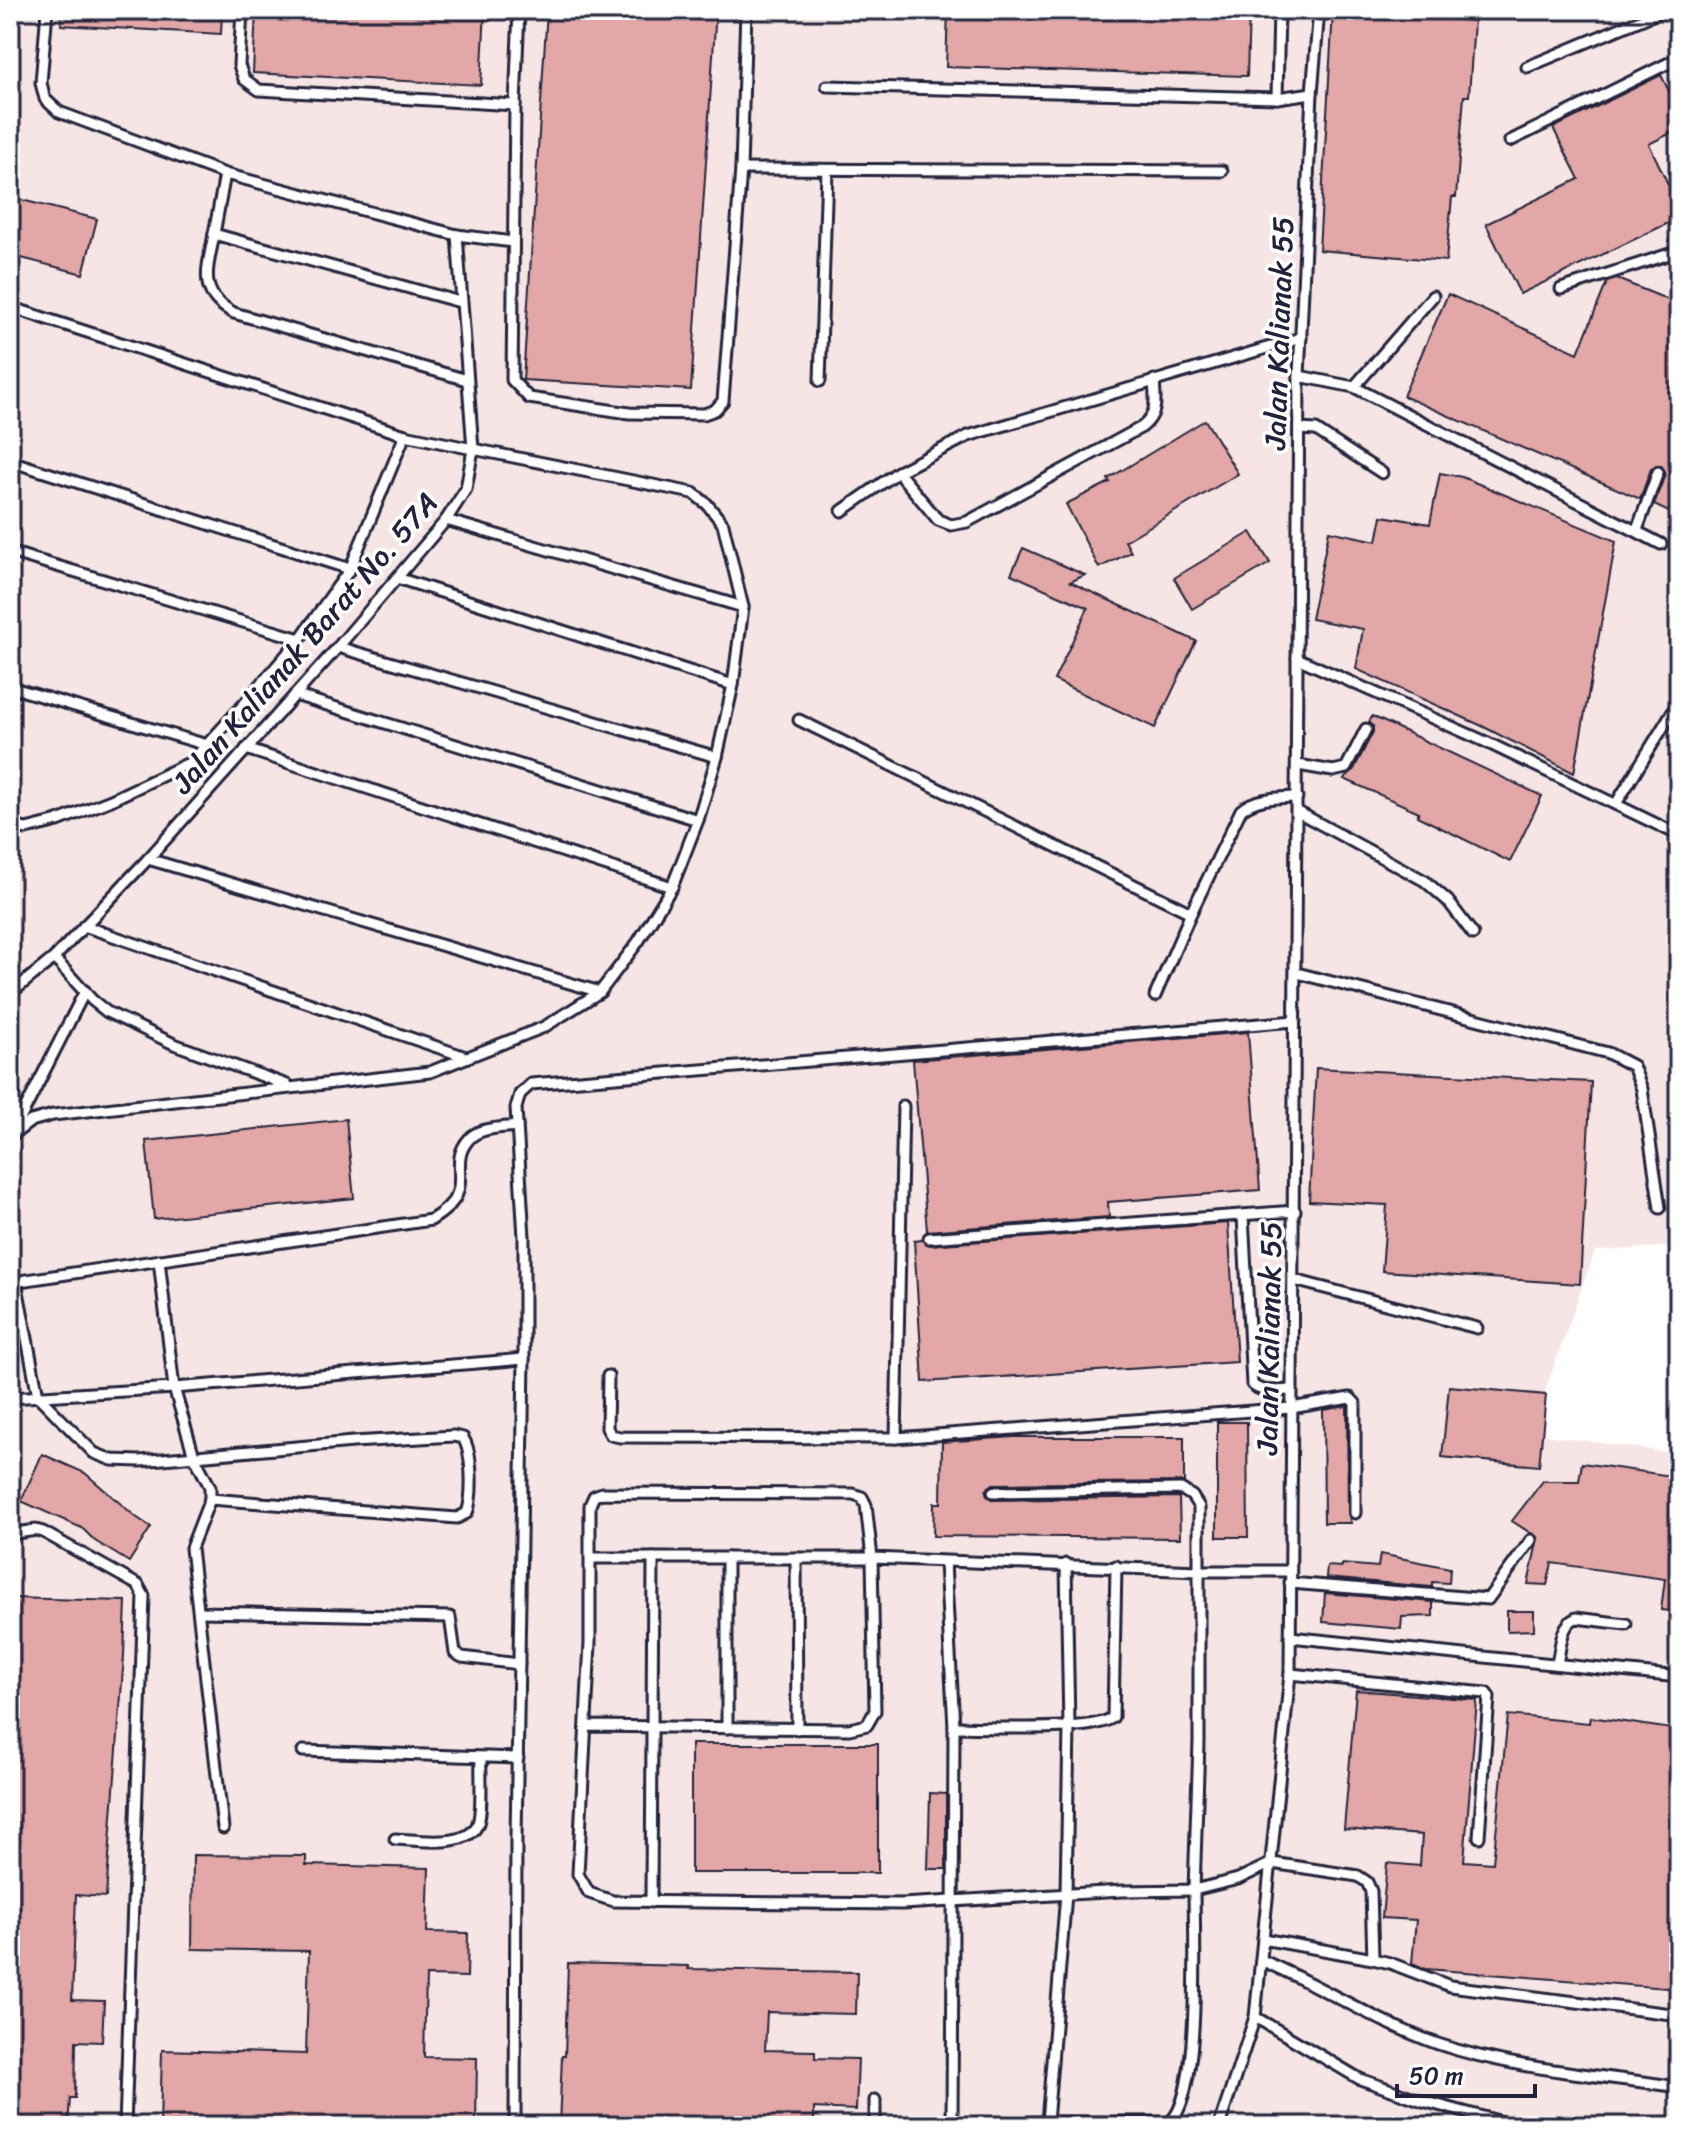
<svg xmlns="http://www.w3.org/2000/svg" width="1689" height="2136" font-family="Sriracha,sans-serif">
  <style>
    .built { fill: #f6e5e4 }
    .building { fill: #e2a7a6; stroke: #22223b; stroke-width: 2 }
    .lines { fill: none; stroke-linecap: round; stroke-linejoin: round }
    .lane-casing { stroke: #22223b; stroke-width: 15 }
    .lane { stroke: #fff; stroke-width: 9 }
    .labels { text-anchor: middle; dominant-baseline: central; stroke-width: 7; stroke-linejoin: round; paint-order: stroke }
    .street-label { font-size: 30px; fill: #22223b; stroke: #fff }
  </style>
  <rect width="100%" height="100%" fill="#fff"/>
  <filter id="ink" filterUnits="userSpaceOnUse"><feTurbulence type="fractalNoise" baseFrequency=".0125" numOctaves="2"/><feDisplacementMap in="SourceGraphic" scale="16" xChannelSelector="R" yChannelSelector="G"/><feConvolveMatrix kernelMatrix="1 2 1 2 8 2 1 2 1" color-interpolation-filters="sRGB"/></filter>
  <g filter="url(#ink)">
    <polygon class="built" points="10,10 1679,10 1679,1246 1595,1251 1530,1433 1679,1454 1679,2126 10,2126"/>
    <g class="building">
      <polygon points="62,10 222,10 221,34 61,25"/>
      <polygon points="256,10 485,10 481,85 253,73"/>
      <polygon points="547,10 716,10 691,390 523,380"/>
      <polygon points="948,10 1249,10 1247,76 946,67"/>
      <polygon points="1333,11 1474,21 1469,96 1464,96 1456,197 1452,197 1446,261 1319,250"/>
      <polygon points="1661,75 1679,111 1679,129 1649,144 1679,207 1679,218 1520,294 1486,224 1579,179 1553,128"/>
      <polygon points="10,197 97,219 83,274 10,255"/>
      <polygon points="1617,279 1679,304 1679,366 1668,393 1679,398 1679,517 1654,505 1665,474 1661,465 1656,465 1651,469 1640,499 1403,396 1448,294 1578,353 1607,282"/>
      <polygon points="1205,420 1238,474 1125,541 1131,552 1099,568 1066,504 1110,482 1108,479"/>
      <polygon points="1440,473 1462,477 1616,541 1574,773 1482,726 1356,669 1363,629 1311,619 1329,531 1377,541 1382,516 1430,524"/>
      <polygon points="1251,532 1270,563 1192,609 1174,578"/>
      <polygon points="1023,548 1085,575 1070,582 1196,641 1155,728 1054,680 1088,608 1011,574"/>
      <polygon points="1372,716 1542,796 1510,862 1417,816 1419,812 1344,779 1353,771 1373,732 1373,726 1369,722"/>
      <polygon points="1248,1032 1260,1190 1108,1202 1109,1217 927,1231 913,1060"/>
      <polygon points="1316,1068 1591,1082 1580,1284 1382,1271 1387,1205 1309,1201"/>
      <polygon points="346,1119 354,1198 154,1219 146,1141"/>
      <polygon points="1228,1223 1237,1362 923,1382 914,1241 922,1240 930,1245"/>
      <polygon points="1449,1386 1546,1395 1539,1466 1442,1457"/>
      <polygon points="1347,1406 1348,1513 1351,1523 1324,1523 1323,1410"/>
      <polygon points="1217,1422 1247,1422 1248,1537 1217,1537"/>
      <polygon points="1014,1437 1184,1437 1184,1482 993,1484 986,1491 987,1496 993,1500 1179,1497 1180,1538 933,1536 934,1503 941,1503 942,1442"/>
      <polygon points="42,1454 85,1473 136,1517 151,1527 129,1562 95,1541 82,1528 21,1501"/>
      <polygon points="1582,1463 1679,1477 1679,1612 1661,1610 1665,1579 1552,1563 1547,1585 1528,1584 1538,1538 1512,1521 1543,1481 1579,1481"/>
      <polygon points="1380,1554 1450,1568 1449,1583 1432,1582 1432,1587 1326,1578 1327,1566 1342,1567 1342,1564 1378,1567"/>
      <polygon points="1325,1593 1433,1602 1433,1616 1402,1617 1401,1629 1323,1622"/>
      <polygon points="10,1598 126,1601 124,1655 106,1897 76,1895 72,2000 104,2001 102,2042 76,2041 75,2098 70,2098 68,2126 10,2126"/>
      <polygon points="1507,1611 1534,1611 1534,1630 1507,1631"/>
      <polygon points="1356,1690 1477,1700 1464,1861 1493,1863 1508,1715 1589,1723 1590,1717 1679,1730 1679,1989 1426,1969 1412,1963 1416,1920 1382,1918 1387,1863 1420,1866 1422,1835 1344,1829"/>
      <rect x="691" y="1744" width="187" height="129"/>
      <polygon points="930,1793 946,1794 946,1869 928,1869"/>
      <polygon points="193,1855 306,1856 306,1865 429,1868 427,1932 468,1933 467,1977 426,1976 424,2057 477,2058 476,2126 160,2126 162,2050 306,2054 309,1951 192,1949"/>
      <polygon points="568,1963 688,1966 688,1969 857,1972 856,2014 767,2012 765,2050 815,2051 815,2058 858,2059 856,2110 814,2108 814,2126 559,2126 562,2056 565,2056"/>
    </g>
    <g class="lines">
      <g class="lane-casing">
        <g id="lane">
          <polyline points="47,10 41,83 45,99 59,112 225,174 457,235 513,242"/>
          <polyline points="242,10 239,65 244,79 259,90 515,105"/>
          <polyline points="519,10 515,105 512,380 529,398 629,413 704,414 715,410 723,401 741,169 746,10"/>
          <polyline points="1527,67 1664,10"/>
          <polyline points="827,86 1277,98 1312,93"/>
          <polyline points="1277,98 1279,10"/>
          <polyline points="1510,141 1679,58"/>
          <polyline points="741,169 1222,171"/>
          <polyline points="225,174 214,234 460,302"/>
          <path d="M214,234C208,269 196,293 234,313L467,380"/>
          <polyline points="1561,289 1679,251"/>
          <polyline points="10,307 405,435 473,449 466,489 446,520 338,647 148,859 54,958 10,994"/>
          <polyline points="1299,376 1354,387 1433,296"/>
          <polyline points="820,381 827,170"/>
          <polyline points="1354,387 1661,544"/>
          <polyline points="1299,429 1316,430 1382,473"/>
          <polyline points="10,461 350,569"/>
          <path d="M898,472L938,520L951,525L967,522L1142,427C1159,413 1155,400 1154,380"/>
          <polyline points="842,511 898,472 968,436 1301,338"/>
          <polyline points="446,520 743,607"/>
          <polyline points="1637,530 1658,472"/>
          <polyline points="10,552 300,639"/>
          <polyline points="397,578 733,685"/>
          <polyline points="338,647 717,757"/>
          <polyline points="1297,658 1486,742 1679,835"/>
          <polyline points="10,687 207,745"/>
          <polyline points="295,695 698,820"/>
          <path d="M799,720L1191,913L1241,810C1257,797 1277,798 1297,797"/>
          <polyline points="246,749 672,887"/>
          <polyline points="1298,765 1333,771 1346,768 1366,729"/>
          <polyline points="1616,804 1679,701"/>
          <polyline points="1298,812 1425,881 1448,901 1473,934"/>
          <polyline points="10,825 26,829 58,821 111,800 191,762 246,702 300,639 350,569 405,435"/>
          <polyline points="148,859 600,992"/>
          <polyline points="84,926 466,1057"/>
          <polyline points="54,958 92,1000 107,1012 174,1044 287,1085"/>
          <polyline points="1297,973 1608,1053 1633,1066 1642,1089 1660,1208"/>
          <polyline points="1155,996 1191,913"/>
          <polyline points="13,1133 85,991"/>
          <polyline points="10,1137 31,1121 53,1115 430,1072 544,1027 600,992 638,942 672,887 698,820 717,757 733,685 743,607 723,524 707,504 693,493 473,449 457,235"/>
          <path d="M1243,1216L1252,1384C1261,1394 1279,1390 1292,1390"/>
          <polyline points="929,1238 1295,1211"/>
          <polyline points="159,1260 174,1388 194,1456 210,1487 210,1499 191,1548 223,1828"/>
          <polyline points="1294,1280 1477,1328"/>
          <path d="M16,1281L38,1396L94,1453L112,1460L140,1461L353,1442L454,1436L463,1438C473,1453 473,1497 467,1513L457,1518L210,1499"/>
          <path d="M13,1282L431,1220C482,1189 444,1167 469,1139C479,1127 503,1128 517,1126"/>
          <polyline points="608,1376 607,1428 611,1435 620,1437 896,1438 1291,1408 1350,1398 1355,1403 1355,1513"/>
          <polyline points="10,1398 174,1388 524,1359"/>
          <polyline points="896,1438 903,1106"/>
          <polyline points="993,1492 1181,1489 1192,1496 1199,1507 1199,1571 1290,1571"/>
          <polyline points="10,1534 36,1530 43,1532 138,1585 144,1596 125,2126"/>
          <polyline points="727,1558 727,1728"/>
          <polyline points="796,1558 797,1729"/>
          <polyline points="945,1563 954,1727 952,2125 1047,2122"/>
          <path d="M1066,1564L1069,1727L1066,1894L1047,2122L1168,2123C1202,2104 1194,1931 1194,1890L1238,1879L1272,1863L1358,1876L1367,1882L1371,1891L1373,1959L1390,1963L1450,1986L1679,2015"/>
          <polyline points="1290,1583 1488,1599 1531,1540"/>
          <polyline points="200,1612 450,1617 455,1653 462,1657 519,1664"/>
          <polyline points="1290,1637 1679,1677"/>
          <path d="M1557,1663C1561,1648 1560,1625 1576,1618L1626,1624"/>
          <polyline points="1290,1674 1486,1693 1489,1697 1479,1837"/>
          <polyline points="587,1726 849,1729 867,1725 875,1711 872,1558 866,1505 862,1497 853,1494 602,1493 594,1496 590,1505 590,1643 578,1874 589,1893 613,1901 902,1904 1122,1891 1194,1890 1199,1742 1199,1571 872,1558 590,1558"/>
          <path d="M954,1727C983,1727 1096,1733 1113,1717L1116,1566"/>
          <polyline points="303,1751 518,1758"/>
          <path d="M395,1839C417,1840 470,1849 478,1823C483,1810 480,1773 481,1758"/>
          <polyline points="651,1902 653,1558"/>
          <polyline points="1263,1939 1373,1959"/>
          <path d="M1261,1960C1321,1986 1376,2022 1438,2044C1515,2070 1599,2075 1679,2087"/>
          <polyline points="1255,2017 1360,2079 1423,2101 1517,2126"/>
          <polyline points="875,2100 875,2126"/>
          <polyline points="515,2126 516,1837 524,1359 524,1237 516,1108 520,1094 531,1084 1295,1021"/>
          <polyline points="1219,2126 1255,2017 1290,1674 1299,376 1312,93 1319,10"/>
        </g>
      </g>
      <use href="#lane" class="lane"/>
    </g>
  </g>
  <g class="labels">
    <g class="street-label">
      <text transform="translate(1279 333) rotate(-88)">Jalan Kalianak 55</text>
      <text transform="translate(305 643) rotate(-49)">Jalan Kalianak Barat No. 57A</text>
      <text transform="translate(1269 1338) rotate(-89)">Jalan Kalianak 55</text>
    </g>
  </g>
  <rect width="1689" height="2136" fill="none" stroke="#fff" stroke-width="40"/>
  <rect x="20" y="20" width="1649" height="2096" fill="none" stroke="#22223b" stroke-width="3" filter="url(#ink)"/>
  <path d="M1397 2084v12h138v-12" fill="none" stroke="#22223b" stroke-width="4"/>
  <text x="1409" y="2084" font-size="24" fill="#22223b" stroke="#ffffff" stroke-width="6" paint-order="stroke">50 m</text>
</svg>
